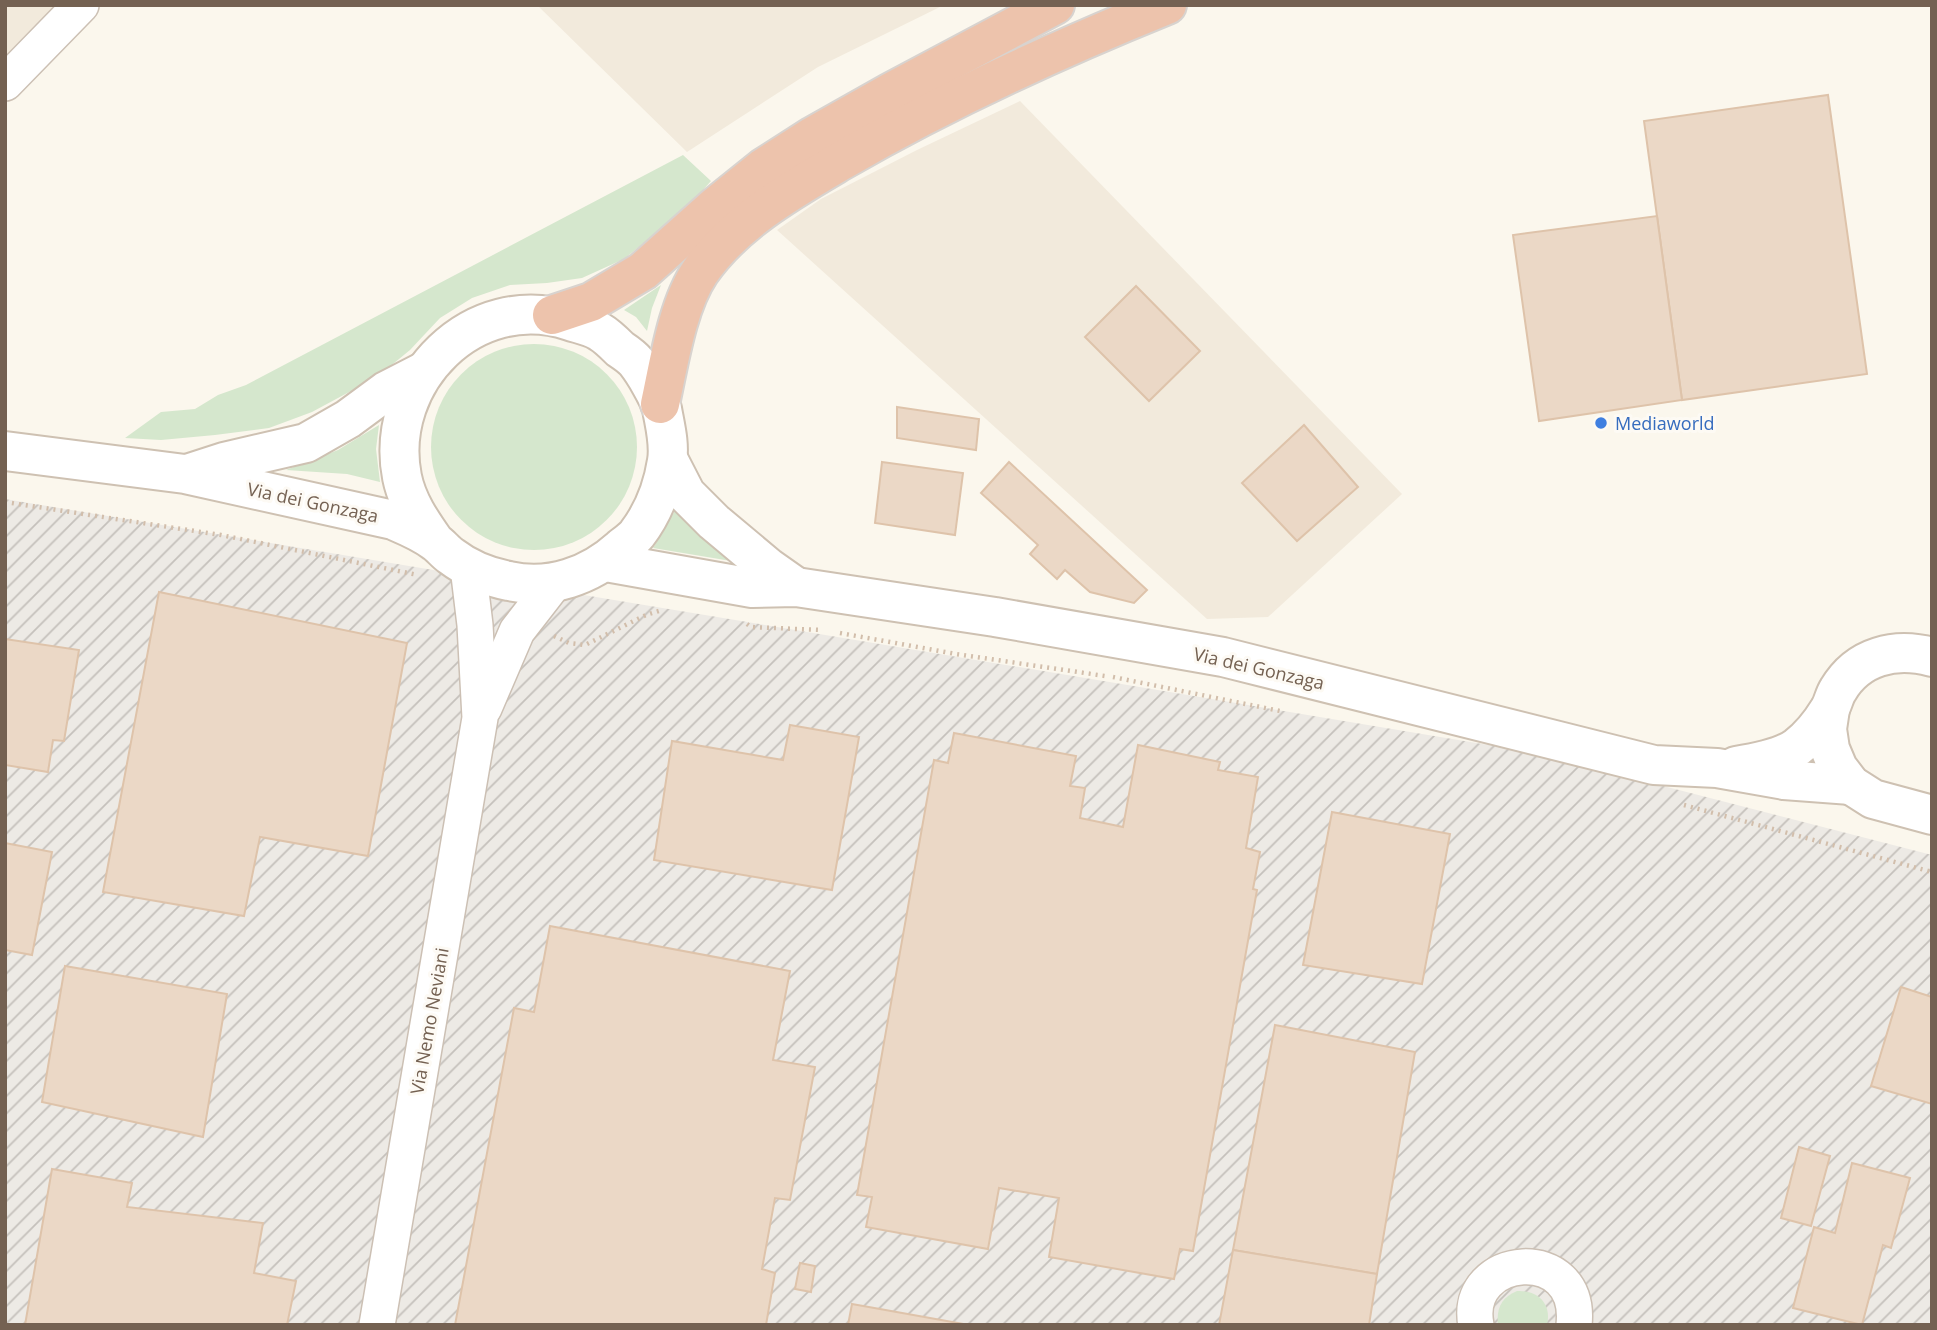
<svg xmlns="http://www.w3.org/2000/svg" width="1937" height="1330" font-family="'Open Sans',sans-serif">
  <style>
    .residential { fill: #f2eadc }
    .industrial { fill: url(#industrial-furrows) }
    .green { fill: #d5e7cd }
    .building { fill: #ebd8c6; stroke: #dec3aa; stroke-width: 2 }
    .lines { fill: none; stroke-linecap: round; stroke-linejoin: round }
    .street-casing { stroke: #ccc0b4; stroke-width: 38 }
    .secondary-casing { stroke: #cec1b2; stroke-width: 42 }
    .highway-casing { stroke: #d8d3cf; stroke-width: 42 }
    .path { stroke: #d2beab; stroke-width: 4.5; stroke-dasharray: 2 5; stroke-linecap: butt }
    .street { stroke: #fff; stroke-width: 35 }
    .secondary { stroke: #fff; stroke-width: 38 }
    .highway { stroke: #edc3ac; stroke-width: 38 }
    .shop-dot { fill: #3f7fe0; stroke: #fdfaf4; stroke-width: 2.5 }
    .labels { text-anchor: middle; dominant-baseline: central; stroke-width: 6; stroke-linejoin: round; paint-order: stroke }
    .shop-label { font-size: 18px; fill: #366cbe; stroke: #fdfaf4; text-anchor: start }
    .street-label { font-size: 18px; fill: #746152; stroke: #fdfaf4 }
  </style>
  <defs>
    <pattern id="industrial-furrows" width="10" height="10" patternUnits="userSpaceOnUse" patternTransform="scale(1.75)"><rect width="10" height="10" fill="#edeae5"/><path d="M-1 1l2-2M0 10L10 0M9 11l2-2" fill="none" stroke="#c5c1bc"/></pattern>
  </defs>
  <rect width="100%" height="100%" fill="#fbf7ed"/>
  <g class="residential">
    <polygon points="5,5 81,5 5,83"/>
    <polygon points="537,5 944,5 818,67 687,152"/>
    <polygon points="1020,101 1402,494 1268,617 1207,619 777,230 821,199 917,150"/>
  </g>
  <polygon class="industrial" points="5,499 1531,752 1932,855 1932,1325 5,1325"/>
  <g class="green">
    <polygon points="683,155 711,181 687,208 624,259 582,278 547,283 510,285 472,298 440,318 410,350 377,377 312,412 269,428 215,435 161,440 125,438 161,412 195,409 218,395 246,385"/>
    <polygon points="661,285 652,308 647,331 636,317 624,310"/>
    <circle cx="534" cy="447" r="103"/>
    <polygon points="379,425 376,449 380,482 347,474 286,470 338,450"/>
    <polygon points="676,509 743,563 653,548"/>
    <path d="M1517,1291C1538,1290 1552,1304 1547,1325H1498C1496,1308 1502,1297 1517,1291Z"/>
  </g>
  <g class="building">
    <polygon points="1828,95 1867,374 1682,400 1644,121"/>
    <polygon points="1657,216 1682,400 1539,421 1513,235"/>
    <polygon points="1136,286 1200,351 1149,401 1085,337"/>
    <polygon points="897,407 979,419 976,450 897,438"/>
    <polygon points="1304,425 1358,487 1297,541 1242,483"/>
    <polygon points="882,462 963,473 955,535 875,523"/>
    <polygon points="1009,462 1147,590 1134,603 1090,592 1065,570 1057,579 1030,554 1038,545 981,493"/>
    <polygon points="159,592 407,643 368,856 260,837 244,916 103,892"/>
    <polygon points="5,639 79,650 64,741 53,740 48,772 5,765"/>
    <polygon points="790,725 859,737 832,890 654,860 672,741 783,760"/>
    <polygon points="954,733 1076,756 1070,786 1085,788 1080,818 1123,827 1138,745 1220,762 1218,770 1258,777 1246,848 1260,852 1253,889 1257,890 1193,1251 1180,1249 1174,1279 1049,1257 1059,1198 999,1188 988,1249 866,1227 872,1197 857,1195 934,760 948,763"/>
    <polygon points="1332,812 1450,834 1422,984 1303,965"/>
    <polygon points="5,843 52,852 32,955 5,950"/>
    <polygon points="550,926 790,971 773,1060 815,1067 790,1200 775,1198 762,1269 775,1273 766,1325 455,1325 514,1008 534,1012"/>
    <polygon points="65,966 227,994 203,1137 42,1102"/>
    <polygon points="1901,987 1932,997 1932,1104 1871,1086"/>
    <polygon points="1275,1025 1415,1052 1377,1274 1233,1250"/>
    <polygon points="1799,1147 1830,1156 1811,1226 1781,1218"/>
    <polygon points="1852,1163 1910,1178 1891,1248 1883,1245 1862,1325 1793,1308 1814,1227 1835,1233"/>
    <polygon points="52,1169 132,1183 127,1207 263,1223 254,1273 296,1281 287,1325 25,1325"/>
    <polygon points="1233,1250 1377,1274 1369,1325 1219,1325"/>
    <polygon points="800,1263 815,1266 811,1292 795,1289"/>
    <polygon points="852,1304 969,1325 848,1325"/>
  </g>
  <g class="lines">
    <g class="street-casing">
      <g id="street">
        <polyline points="5,83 81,5"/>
        <polyline points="484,708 517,631 555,582"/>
        <polyline points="377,1325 480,718 475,625 468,567"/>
        <path d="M1476,1325C1462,1253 1583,1242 1574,1325"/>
      </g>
    </g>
    <g class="secondary-casing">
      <g id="secondary">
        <path d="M5,451L185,474L393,520C407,526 422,532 435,542C441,546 445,552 451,556C468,569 488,577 509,581C550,590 590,576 621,548C626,544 633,539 637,534C653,513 663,487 667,461C670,444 665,426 662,409C659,397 644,372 636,362C632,357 626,353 620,349C614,343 607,336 600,332C591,326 579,324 570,321C474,289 383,381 402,477C407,502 421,522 435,542"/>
        <polyline points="668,459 686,494 714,522 769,568 796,587"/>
        <polyline points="190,473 224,462 306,443 348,419 386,391 423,372"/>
        <polyline points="606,562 752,588 796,587 995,617 1223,657 1654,765 1717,768 1784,780 1851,785"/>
        <polyline points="1830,709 1827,729 1830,749 1838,768 1851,785 1873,799 1932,815"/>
        <path d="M1736,766C1755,763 1782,758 1797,747C1810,737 1821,723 1829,710C1833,704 1834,696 1838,690C1858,656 1895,647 1932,657"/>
      </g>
    </g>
    <g class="highway-casing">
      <g id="highway">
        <polyline points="552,315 591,302 643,271 717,205 763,168 813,136 891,92 1055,5"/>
        <path d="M660,404C669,363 677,306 700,272C735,222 790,191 841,161C945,101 1056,50 1167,5"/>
      </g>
    </g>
    <g class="path">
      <polyline points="5,502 221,535 418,575"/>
      <polyline points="747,624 751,627 821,630"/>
      <polyline points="840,633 956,654 1105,676"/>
      <polyline points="554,636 569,643 585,645 646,615 662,610"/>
      <polyline points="1113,677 1280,711"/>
      <polyline points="1684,805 1932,872"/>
    </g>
    <use href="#street" class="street"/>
    <use href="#secondary" class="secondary"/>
    <use href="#highway" class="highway"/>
  </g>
  <circle class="shop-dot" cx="1601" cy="423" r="7"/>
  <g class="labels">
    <g class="shop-label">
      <text x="1615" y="423">Mediaworld</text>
    </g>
    <g class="street-label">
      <text transform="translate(313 502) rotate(12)">Via dei Gonzaga</text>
      <text transform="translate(1259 668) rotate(13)">Via dei Gonzaga</text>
      <text transform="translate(429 1021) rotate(-80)">Via Nemo Neviani</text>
    </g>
  </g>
  <rect width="1937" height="1330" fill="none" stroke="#746152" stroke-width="14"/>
</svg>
